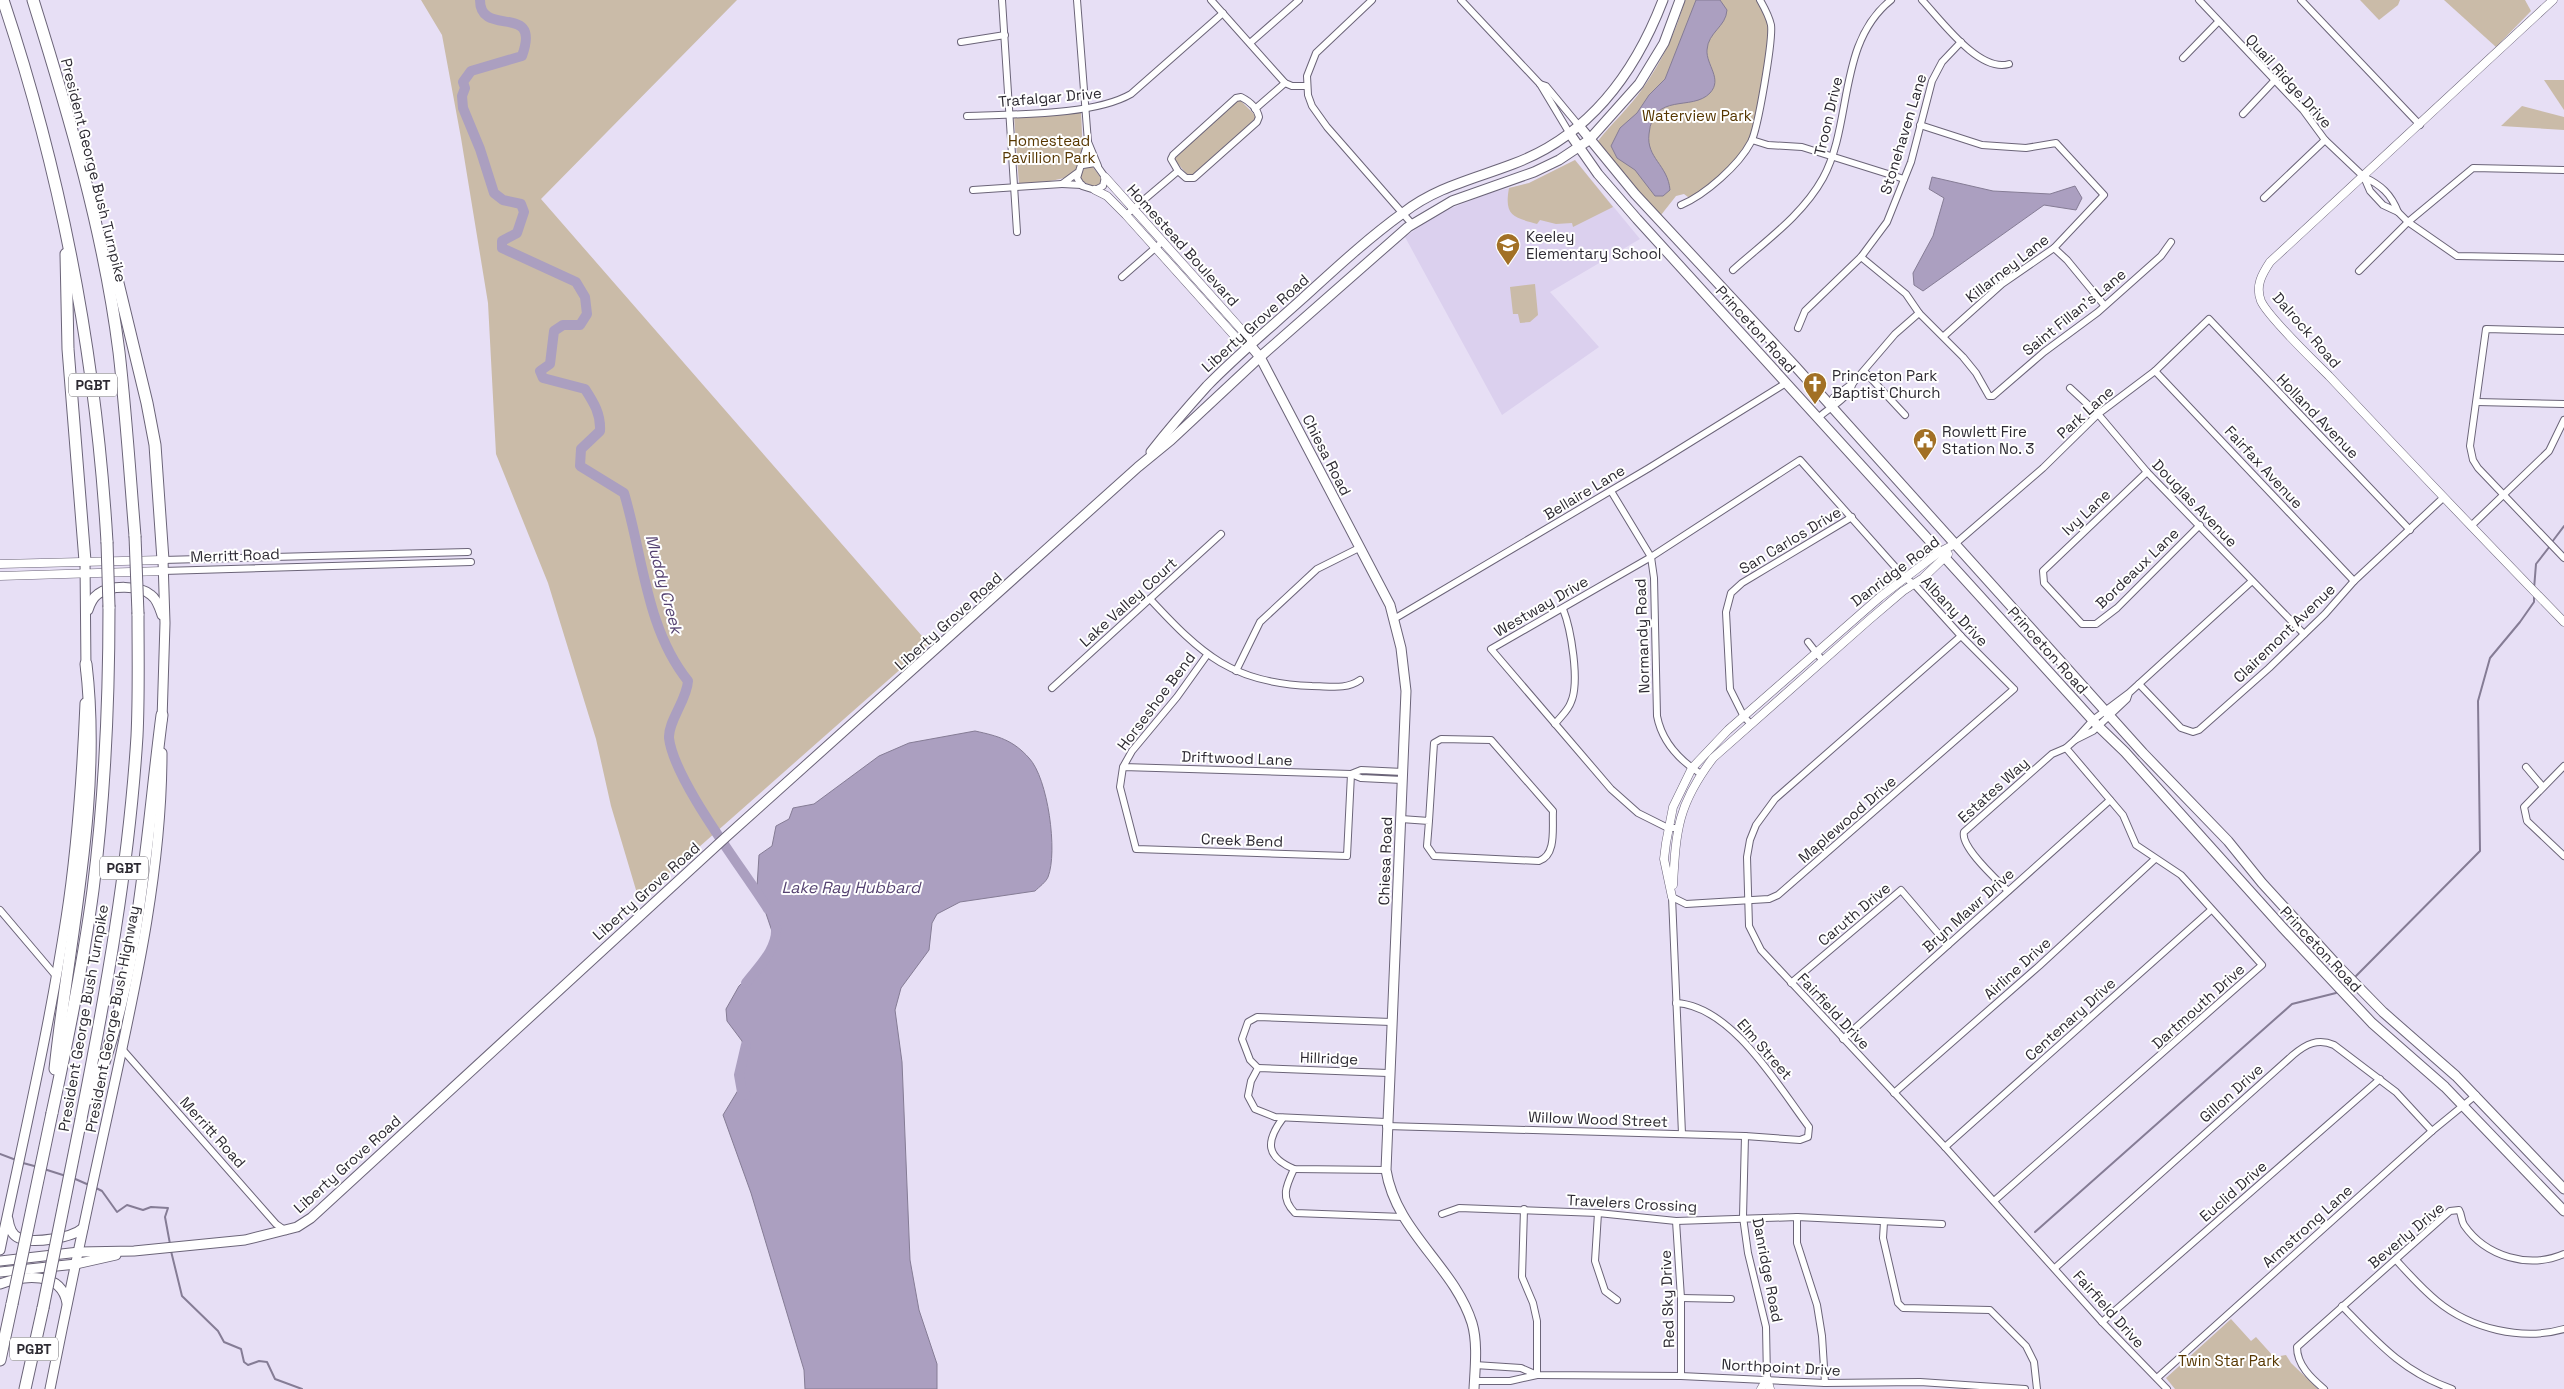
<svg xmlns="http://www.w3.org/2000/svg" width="2564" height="1389" font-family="'Space Grotesk',sans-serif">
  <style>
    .built { fill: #dbd0ee }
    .green { fill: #cabba8 }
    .water { fill: #ab9fc0; stroke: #857c95 }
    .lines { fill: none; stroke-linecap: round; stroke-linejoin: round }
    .stream { stroke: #857c95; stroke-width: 2 }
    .river { stroke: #ab9fc0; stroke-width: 10 }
    .minor-casing { stroke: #6b6478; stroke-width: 8 }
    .tertiary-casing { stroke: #6b6478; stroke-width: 9 }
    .secondary-casing { stroke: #6b6478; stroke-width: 11 }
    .motorway-casing { stroke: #6b6478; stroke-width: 13 }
    .minor { stroke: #fff; stroke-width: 6 }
    .tertiary { stroke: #fff; stroke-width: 8 }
    .secondary { stroke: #fff; stroke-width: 9 }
    .motorway { stroke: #fff; stroke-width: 11 }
    .motorway-bridge-casing { stroke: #6b6478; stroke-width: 13; stroke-linecap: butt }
    .motorway-bridge { stroke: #fff; stroke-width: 11 }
    .labels { text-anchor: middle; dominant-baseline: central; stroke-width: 4; stroke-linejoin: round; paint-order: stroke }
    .shield { fill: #fff; stroke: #6c6a70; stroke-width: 1 }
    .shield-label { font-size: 14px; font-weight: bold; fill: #2d2a32 }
    .street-label { font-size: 15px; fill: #2d2a32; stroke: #fff }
    .park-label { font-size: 15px; fill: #563600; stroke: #fff }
    .poi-label { font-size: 15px; fill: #2d2a32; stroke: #fff; text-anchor: start }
    .water-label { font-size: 16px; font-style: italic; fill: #554271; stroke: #fff }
  </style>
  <rect width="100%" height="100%" fill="#e7dff5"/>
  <polygon class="built" points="1575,160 1640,239 1550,292 1599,347 1502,415 1405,237 1439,213 1490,193 1529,183"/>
  <g class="green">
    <polygon points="421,0 737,0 541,199 929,644 639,900 611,806 596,739 548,583 496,454 488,303 461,138 442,35"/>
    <path d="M1685,0H1760L1771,25L1756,127L1740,158L1692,200L1684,194L1676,196L1661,215L1627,179L1598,141C1612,123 1630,107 1643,88C1662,61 1676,32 1685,0Z"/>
    <polygon points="2360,0 2400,0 2398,5 2379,20"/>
    <polygon points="2444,0 2525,0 2531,11 2496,47"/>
    <polygon points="2544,80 2564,80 2564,110"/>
    <polygon points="1239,99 1257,117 1191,179 1173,158"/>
    <polygon points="2522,106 2564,117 2564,130 2501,126"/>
    <path d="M1081,111C1084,176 1086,179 1019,184L1014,116Z"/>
    <path d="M1575,160L1613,207L1573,227L1572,223L1556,224L1540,220L1537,224C1513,217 1504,216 1509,188L1529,183Z"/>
    <polygon points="1092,166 1102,179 1101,184 1095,187 1081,181 1081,173 1085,168"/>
    <polygon points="1535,284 1538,315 1530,322 1520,323 1518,314 1513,314 1510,287"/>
    <polygon points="2231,1319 2251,1341 2256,1337 2274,1357 2286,1355 2291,1363 2318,1389 2175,1389 2166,1378"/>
  </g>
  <g class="water">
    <path d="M1696,0H1720L1727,10C1726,27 1708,32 1707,50C1706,65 1723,79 1710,93C1692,112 1653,91 1649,134C1646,158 1668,165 1670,190L1663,196H1655L1635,170L1617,158L1611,146L1620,128L1637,113L1649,95L1665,79Z"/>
    <polygon points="1932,177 1993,191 2050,194 2075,186 2082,198 2076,210 2044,205 1923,291 1914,285 1913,273 1933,236 1944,198 1929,189"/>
    <path d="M975,731C998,736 1013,740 1029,758C1048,778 1058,852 1048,877C1046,882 1039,887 1035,891L960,902L937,914L932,923L929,950L901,988L895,1010L902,1062L910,1260L919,1310L937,1364V1389H805L804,1370L751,1193L723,1115L740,1087L744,1051L742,1041L727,1021L726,1009L739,986L772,954L776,943L757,887L759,855L772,846L776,826L789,819L793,808L814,804L879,756L909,743Z"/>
  </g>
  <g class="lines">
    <g class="stream">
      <polyline points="2552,542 2564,526"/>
      <polyline points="2534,589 2536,564 2550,546"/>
      <polyline points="2356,976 2480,851 2478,701 2490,658 2520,622 2534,602 2534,596"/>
      <polyline points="0,1154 16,1160"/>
      <polyline points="23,1163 38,1167"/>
      <polyline points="44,1169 66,1176"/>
      <polyline points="73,1178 89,1185"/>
      <polyline points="96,1188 102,1191 117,1212 127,1205 143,1210 151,1207 168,1208 165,1217 170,1244"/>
      <polyline points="2035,1232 2292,1004 2336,993"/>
      <polyline points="171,1251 182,1296 218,1331 224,1342 241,1349 244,1362 248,1365 259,1361 267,1362 275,1379 302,1389"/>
    </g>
    <g class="river">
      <path d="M480,0C480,39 542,1 522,56L471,71L463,82L465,88L462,96L463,108L480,149L494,193L503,200L521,204L524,212L517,233L502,241V248L576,282L585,297L587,314L580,325H563L554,331L550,364L540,371L543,378L585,389C594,403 601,414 600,431L581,449L580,466L624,493C643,556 646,629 688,681C687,700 668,721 669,738C674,781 743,869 768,909"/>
      <path d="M746,983C758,967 778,949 776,927"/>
      <polyline points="746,1095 742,1092 739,1075 746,1045"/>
    </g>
    <g class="minor-casing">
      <g id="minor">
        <polyline points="1002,0 1017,232"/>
        <polyline points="1077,0 1088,142"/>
        <polyline points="1211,0 1285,83 1292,86 1306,86"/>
        <polyline points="1372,0 1316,53 1307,76 1308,95 1312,106 1327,127 1412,224"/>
        <polyline points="1461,0 1540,84 1570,134"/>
        <path d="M1922,0C1941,20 1979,73 2009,64"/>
        <path d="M2199,0L2303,110L2325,140L2364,177L2370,191L2383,205L2398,212C2391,194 2381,185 2364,177"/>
        <polyline points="2301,0 2420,125"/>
        <polyline points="961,42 1005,35"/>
        <polyline points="1250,43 1299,0"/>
        <polyline points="2183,58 2218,22"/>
        <polyline points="1540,84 1546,86 1580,127"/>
        <polyline points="1255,109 1285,83"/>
        <polyline points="2243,114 2274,81"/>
        <path d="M967,116C1012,114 1093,116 1131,94L1223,13"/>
        <polyline points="1920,125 1982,145 2026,148 2056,143 2104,195 2054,248 2002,284 1944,336"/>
        <polyline points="1752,140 1768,145 1802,147 1904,179"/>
        <polyline points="1083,165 1095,163 1105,177 1103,186 1095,190 1082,186 1077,178 1088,142 1098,166"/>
        <polyline points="1077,173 1062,184 1082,185"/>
        <polyline points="973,190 1062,184"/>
        <polyline points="2264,198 2325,140"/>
        <path d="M1681,205C1705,195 1739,165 1751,142C1758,129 1773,40 1771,25C1769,16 1764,7 1760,0"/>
        <polyline points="2398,212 2408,222 2457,256 2564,258"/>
        <path d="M1126,215L1178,171L1186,178H1194L1257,122L1259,117C1257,108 1249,101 1241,97L1236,98L1173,155L1171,159L1178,171"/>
        <polyline points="2054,248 2067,260 2104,305"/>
        <polyline points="1861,257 1906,294 1919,313 1963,357 1976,373 1989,396 1993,396 2044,352 2098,312 2161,256 2171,242"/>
        <path d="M1733,270C1764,242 1802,216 1823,178C1853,123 1837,43 1891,0"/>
        <polyline points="2359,271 2408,222 2473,168 2564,170"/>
        <polyline points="1122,277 1162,242"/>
        <polyline points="1798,328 1805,311 1861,257 1887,222 1911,162 1932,81 1942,62 1961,42"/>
        <polyline points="2564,331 2486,329 2470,446 2473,460 2478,468 2564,558"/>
        <polyline points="2155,371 2354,581"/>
        <polyline points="1865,372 1905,415"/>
        <polyline points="1853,383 1895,334 1919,313"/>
        <polyline points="2070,388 2098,414 2147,472 2304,634"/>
        <polyline points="2477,402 2564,404"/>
        <path d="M1818,418C1831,406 1847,400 1853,383L1833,398L1830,406"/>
        <polyline points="2147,472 2043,571 2044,583 2082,624 2096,624 2117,608 2200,525"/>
        <path d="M1611,491L1651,557L1654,578L1657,716C1662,742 1679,760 1701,774"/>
        <polyline points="2471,526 2549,451 2564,420"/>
        <polyline points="1955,544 2043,468 2098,414 2155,371 2209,319 2410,530"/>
        <polyline points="163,560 468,552"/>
        <polyline points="163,571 471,562"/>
        <path d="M1150,599C1202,655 1232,683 1312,686C1329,686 1346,690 1360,680"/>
        <polyline points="1394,619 1649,468 1786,383"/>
        <polyline points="1961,636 1775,799 1756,825 1750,840 1747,857 1749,926 1761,950 1945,1147 2102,1322 2167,1389"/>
        <polyline points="1808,642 1822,660"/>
        <polyline points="1236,671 1260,622 1317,569 1359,548"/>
        <polyline points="2139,684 2181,728 2193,732 2199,730 2269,668 2325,614 2354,581 2443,498"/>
        <polyline points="1052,688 1221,534"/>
        <polyline points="2129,693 2127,699 2093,731 2075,740 2093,720 2129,693 2252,581"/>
        <path d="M1555,724C1560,717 1568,711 1571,702C1580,682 1571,629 1563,609"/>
        <polyline points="1751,724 1744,717 1730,689 1726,612 1731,593 1742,583 1852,517"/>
        <polyline points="2564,766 2524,807 2527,821 2564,856"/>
        <polyline points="1123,767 1351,774 1347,856 1136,849 1120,787 1123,767 1132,751 1177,697 1207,655"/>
        <polyline points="2526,767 2543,787"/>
        <polyline points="1402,780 1361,778 1351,774 1361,770 1403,772"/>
        <path d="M1401,819L1429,821L1427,846L1434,856L1539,861C1557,855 1552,827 1553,811L1491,740L1441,739L1434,743L1429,821"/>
        <path d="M2008,891C1997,880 1960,847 1964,832L2052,754L2066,748L2075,740"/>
        <polyline points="1672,897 1686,904 1769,899 1778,895 2014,689 1961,636 1914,584 1905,578 1800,460 1651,557 1491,649 1611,789 1638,813 1668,828 1677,828"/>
        <polyline points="1672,897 1682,1134"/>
        <polyline points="0,910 56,976"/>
        <polyline points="1791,983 1901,890 1948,945"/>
        <polyline points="1843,1039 2110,800"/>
        <polyline points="122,1049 276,1224 286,1231"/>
        <polyline points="1258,1068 1250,1060 1242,1039 1248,1022 1257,1017 1391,1022"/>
        <polyline points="1894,1093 2039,966 2155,859"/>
        <path d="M1283,1118C1265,1142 1266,1157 1294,1169L1386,1170"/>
        <polyline points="1386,1122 1275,1117 1255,1109 1248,1096 1251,1081 1258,1068 1388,1073"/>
        <path d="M1386,1126L1745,1136L1800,1140L1808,1137L1809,1127C1778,1086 1732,1006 1676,1003"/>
        <polyline points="1745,1136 1743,1217 1748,1253 1766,1327 1767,1379"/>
        <polyline points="1945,1147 2211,910"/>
        <path d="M1294,1169C1286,1186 1280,1198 1295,1213L1403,1217"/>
        <polyline points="1994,1201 2262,965 2181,875 2136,845 2123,815 2066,748"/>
        <polyline points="1524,1209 1522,1277 1533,1303 1537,1321 1537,1375 1681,1376 1825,1383 1920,1382 2025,1389"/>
        <polyline points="1598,1213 1595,1261 1605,1291 1617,1300"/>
        <polyline points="1442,1214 1459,1208 1598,1213 1676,1221 1797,1217 1942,1224"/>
        <polyline points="1797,1217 1797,1243 1817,1305 1822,1336 1825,1383"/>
        <polyline points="1676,1221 1681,1298 1681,1376"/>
        <polyline points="1884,1222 1883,1238 1898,1303 1903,1308 1990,1310 2026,1346 2034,1362 2037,1389"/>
        <path d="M2396,1260C2409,1274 2422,1289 2437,1301C2471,1329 2522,1341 2564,1329"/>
        <path d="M2055,1268L2293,1055C2306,1044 2318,1038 2334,1045L2396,1092L2432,1131"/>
        <polyline points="1681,1298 1731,1299"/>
        <path d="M2342,1306C2377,1342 2403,1372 2452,1389"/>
        <polyline points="2102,1322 2380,1079"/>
        <polyline points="2157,1378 2432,1131 2476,1095"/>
        <polyline points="1475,1381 1510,1381 1537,1375 1521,1368 1475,1365"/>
        <path d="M2324,1389C2311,1378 2297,1365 2297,1347L2450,1211L2459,1210C2462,1215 2461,1220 2464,1225C2486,1257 2529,1269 2564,1254"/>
      </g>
    </g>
    <g class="tertiary-casing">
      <g id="tertiary">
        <path d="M2553,0L2270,262C2262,274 2255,286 2261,301C2268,317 2314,361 2329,376C2407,459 2485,541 2564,622"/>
        <polyline points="1105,177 1248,337 1250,345"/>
        <polyline points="1095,190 1107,196 1126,215 1240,342 1250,345"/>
        <polyline points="0,564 163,560"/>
        <polyline points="0,576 163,571"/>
        <path d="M1673,885C1676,829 1678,804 1713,758L1869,620L1903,591L1923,578L1948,554"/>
        <polyline points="1672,897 1664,859 1666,843 1673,807 1692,768 1728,730 1880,597 1938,553 1955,544"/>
        <polyline points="1767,1379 1770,1389"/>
        <polyline points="1761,1389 1767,1379"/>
      </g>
    </g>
    <g class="secondary-casing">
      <g id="secondary">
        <polyline points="1580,127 1635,194 1795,366 2143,753 2228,841 2262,883 2337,965 2383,1012 2456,1076 2564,1189"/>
        <polyline points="1570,134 1598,174 1637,219 2098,726 2125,752 2283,928 2372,1023 2445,1087 2564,1211"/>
        <path d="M1250,345L1260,357L1390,605L1401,648L1406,691L1386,1170C1396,1232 1454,1266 1472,1323C1478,1343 1475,1369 1474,1389"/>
        <path d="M1151,452C1169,429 1188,407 1207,386C1237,355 1271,327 1302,299C1335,269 1367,239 1403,213C1436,187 1474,179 1513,164C1589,136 1635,73 1663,0"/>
        <polyline points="85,561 86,670"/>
        <path d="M88,610C90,604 92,598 98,594C110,585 140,585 151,595C157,599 160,609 162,615"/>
        <polyline points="162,720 165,623 163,560"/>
        <path d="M8,1219C9,1226 11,1235 19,1238C33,1244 72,1238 83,1228"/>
        <path d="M0,1250C23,1140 49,1030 66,918C77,847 82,774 85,703"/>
        <polyline points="0,1261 79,1252 134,1251 245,1240 297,1227 311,1218 726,837 1138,467 1171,440 1260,357 1408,227 1452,201 1534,172 1559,160 1589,140 1639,84 1664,43 1680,0"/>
        <polyline points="0,1272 76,1264 116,1255"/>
        <path d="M0,1284C24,1275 61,1271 67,1303"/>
        <path d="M50,1389C69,1294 89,1199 110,1104C135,989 162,871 162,753"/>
      </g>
    </g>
    <g class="motorway-casing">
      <g id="motorway">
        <path d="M3,0C62,176 96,357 107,542"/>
        <path d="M33,0C69,115 104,233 119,352C126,413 130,475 135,536"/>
        <polyline points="66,254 68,349 85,561"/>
        <polyline points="107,264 118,283 147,403 155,445 163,560"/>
        <path d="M55,1069C69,935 102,799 86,664"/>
        <path d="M90,1099C139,986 146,837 162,715"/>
        <path d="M52,1113C68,1039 83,965 93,890C105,796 109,702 109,607"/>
        <path d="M81,1119C106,993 129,865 137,736C139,695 138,654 138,614"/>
        <polyline points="0,1360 12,1304"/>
        <polyline points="25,1389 43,1308"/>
      </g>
    </g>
    <use href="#minor" class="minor"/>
    <use href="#tertiary" class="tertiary"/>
    <use href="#secondary" class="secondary"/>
    <use href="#motorway" class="motorway"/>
    <g class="motorway-bridge-casing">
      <g id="motorway-bridge">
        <polyline points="135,536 138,614"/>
        <polyline points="107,542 109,607"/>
        <polyline points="12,1304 52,1113"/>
        <polyline points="43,1308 81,1119"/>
      </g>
    </g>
    <use href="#motorway-bridge" class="motorway-bridge"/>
  </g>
  <defs>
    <g id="school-pin" transform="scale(1.25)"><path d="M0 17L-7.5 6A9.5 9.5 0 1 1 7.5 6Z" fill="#a27025" stroke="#fff"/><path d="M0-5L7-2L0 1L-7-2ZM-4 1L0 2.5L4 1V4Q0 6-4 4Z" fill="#fff"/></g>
    <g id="church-pin" transform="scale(1.25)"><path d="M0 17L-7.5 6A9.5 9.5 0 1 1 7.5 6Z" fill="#a27025" stroke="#fff"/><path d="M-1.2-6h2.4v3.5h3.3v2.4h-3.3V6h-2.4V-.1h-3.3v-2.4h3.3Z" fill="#fff"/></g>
    <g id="civic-pin" transform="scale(1.25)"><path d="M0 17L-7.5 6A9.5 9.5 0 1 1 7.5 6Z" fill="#a27025" stroke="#fff"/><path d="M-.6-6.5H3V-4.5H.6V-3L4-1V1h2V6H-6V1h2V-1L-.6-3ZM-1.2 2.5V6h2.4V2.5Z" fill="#fff"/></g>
  </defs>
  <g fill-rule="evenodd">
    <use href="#school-pin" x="1508" y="245"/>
    <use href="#church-pin" x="1815" y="384"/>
    <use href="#civic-pin" x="1925" y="440"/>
  </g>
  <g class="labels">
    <g class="shield">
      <rect x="69" y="373.5" width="48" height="23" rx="4"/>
      <rect x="100" y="856.5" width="48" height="23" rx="4"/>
      <rect x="10" y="1337.5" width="48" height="23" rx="4"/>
    </g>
    <g class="shield-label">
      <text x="93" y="385">PGBT</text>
      <text x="124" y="868">PGBT</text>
      <text x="34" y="1349">PGBT</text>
    </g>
    <g class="street-label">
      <text transform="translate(2289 81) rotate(48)">Quail Ridge Drive</text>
      <text transform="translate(1050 97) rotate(-5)">Trafalgar Drive</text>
      <text transform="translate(1828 116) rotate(-77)">Troon Drive</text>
      <text transform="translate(1903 134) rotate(-73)">Stonehaven Lane</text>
      <text transform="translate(94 170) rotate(76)">President George Bush Turnpike</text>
      <text transform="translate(1183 245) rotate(48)">Homestead Boulevard</text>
      <text transform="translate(2007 268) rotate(-38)">Killarney Lane</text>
      <text transform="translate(2074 312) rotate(-39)">Saint Fillan's Lane</text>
      <text transform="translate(1255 323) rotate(-42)">Liberty Grove Road</text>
      <text transform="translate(1756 329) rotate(48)">Princeton Road</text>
      <text transform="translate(2307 330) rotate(49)">Dalrock Road</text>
      <text transform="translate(2085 412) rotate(-42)">Park Lane</text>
      <text transform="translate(2318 416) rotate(46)">Holland Avenue</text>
      <text transform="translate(1327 455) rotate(63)">Chiesa Road</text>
      <text transform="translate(2264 467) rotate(47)">Fairfax Avenue</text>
      <text transform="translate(1584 492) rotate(-31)">Bellaire Lane</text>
      <text transform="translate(2195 503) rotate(46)">Douglas Avenue</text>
      <text transform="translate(2086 512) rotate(-43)">Ivy Lane</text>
      <text transform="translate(1790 540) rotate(-31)">San Carlos Drive</text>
      <text transform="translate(235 555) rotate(-2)">Merritt Road</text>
      <text transform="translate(2137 568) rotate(-44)">Bordeaux Lane</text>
      <text transform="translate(1895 571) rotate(-37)">Danridge Road</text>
      <text transform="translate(1128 602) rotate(-42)">Lake Valley Court</text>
      <text transform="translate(1541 606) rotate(-30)">Westway Drive</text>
      <text transform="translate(1955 611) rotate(47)">Albany Drive</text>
      <text transform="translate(948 621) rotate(-42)">Liberty Grove Road</text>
      <text transform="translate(2284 633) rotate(-44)">Clairemont Avenue</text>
      <text transform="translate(1642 636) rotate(-92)">Normandy Road</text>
      <text transform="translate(2048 650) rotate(48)">Princeton Road</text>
      <text transform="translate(1156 701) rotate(-53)">Horseshoe Bend</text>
      <text transform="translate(1237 758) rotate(2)">Driftwood Lane</text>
      <text transform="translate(1993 790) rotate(-42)">Estates Way</text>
      <text transform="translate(1847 819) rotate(-41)">Maplewood Drive</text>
      <text transform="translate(1242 840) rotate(2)">Creek Bend</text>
      <text transform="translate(1385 861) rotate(-88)">Chiesa Road</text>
      <text transform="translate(646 891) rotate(-42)">Liberty Grove Road</text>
      <text transform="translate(1968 910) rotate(-42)">Bryn Mawr Drive</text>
      <text transform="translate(1854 914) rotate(-40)">Caruth Drive</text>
      <text transform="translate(2321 949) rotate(47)">Princeton Road</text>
      <text transform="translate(2017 968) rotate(-42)">Airline Drive</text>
      <text transform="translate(2198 1006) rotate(-42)">Dartmouth Drive</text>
      <text transform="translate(1834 1011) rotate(47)">Fairfield Drive</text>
      <text transform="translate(83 1018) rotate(-80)">President George Bush Turnpike</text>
      <text transform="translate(112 1019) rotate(-79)">President George Bush Highway</text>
      <text transform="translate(2070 1019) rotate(-42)">Centenary Drive</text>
      <text transform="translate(1765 1049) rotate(49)">Elm Street</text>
      <text transform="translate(1329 1058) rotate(2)">Hillridge</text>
      <text transform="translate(2231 1093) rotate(-42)">Gillon Drive</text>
      <text transform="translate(1598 1119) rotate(2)">Willow Wood Street</text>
      <text transform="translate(213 1132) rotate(48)">Merritt Road</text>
      <text transform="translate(347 1164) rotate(-42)">Liberty Grove Road</text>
      <text transform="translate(2233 1191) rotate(-41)">Euclid Drive</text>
      <text transform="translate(1632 1203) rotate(3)">Travelers Crossing</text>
      <text transform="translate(2307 1226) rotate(-42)">Armstrong Lane</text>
      <text transform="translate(2406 1235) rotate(-40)">Beverly Drive</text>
      <text transform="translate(1768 1270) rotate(79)">Danridge Road</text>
      <text transform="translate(1667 1299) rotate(-92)">Red Sky Drive</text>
      <text transform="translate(2109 1309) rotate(48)">Fairfield Drive</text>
      <text transform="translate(1781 1367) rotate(3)">Northpoint Drive</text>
    </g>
    <g class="park-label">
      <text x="1697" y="115">Waterview Park</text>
      <text x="1049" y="140">Homestead<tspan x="1049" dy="17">Pavillion Park</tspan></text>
      <text x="2229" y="1360">Twin Star Park</text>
    </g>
    <g class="poi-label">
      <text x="1526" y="236">Keeley<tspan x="1526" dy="17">Elementary School</tspan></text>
      <text x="1832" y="375">Princeton Park<tspan x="1832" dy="17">Baptist Church</tspan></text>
      <text x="1942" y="431">Rowlett Fire<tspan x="1942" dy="17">Station No. 3</tspan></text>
    </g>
    <g class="water-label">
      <text transform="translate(664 584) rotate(75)">Muddy Creek</text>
      <text x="851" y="887">Lake Ray Hubbard</text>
    </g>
  </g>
</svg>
